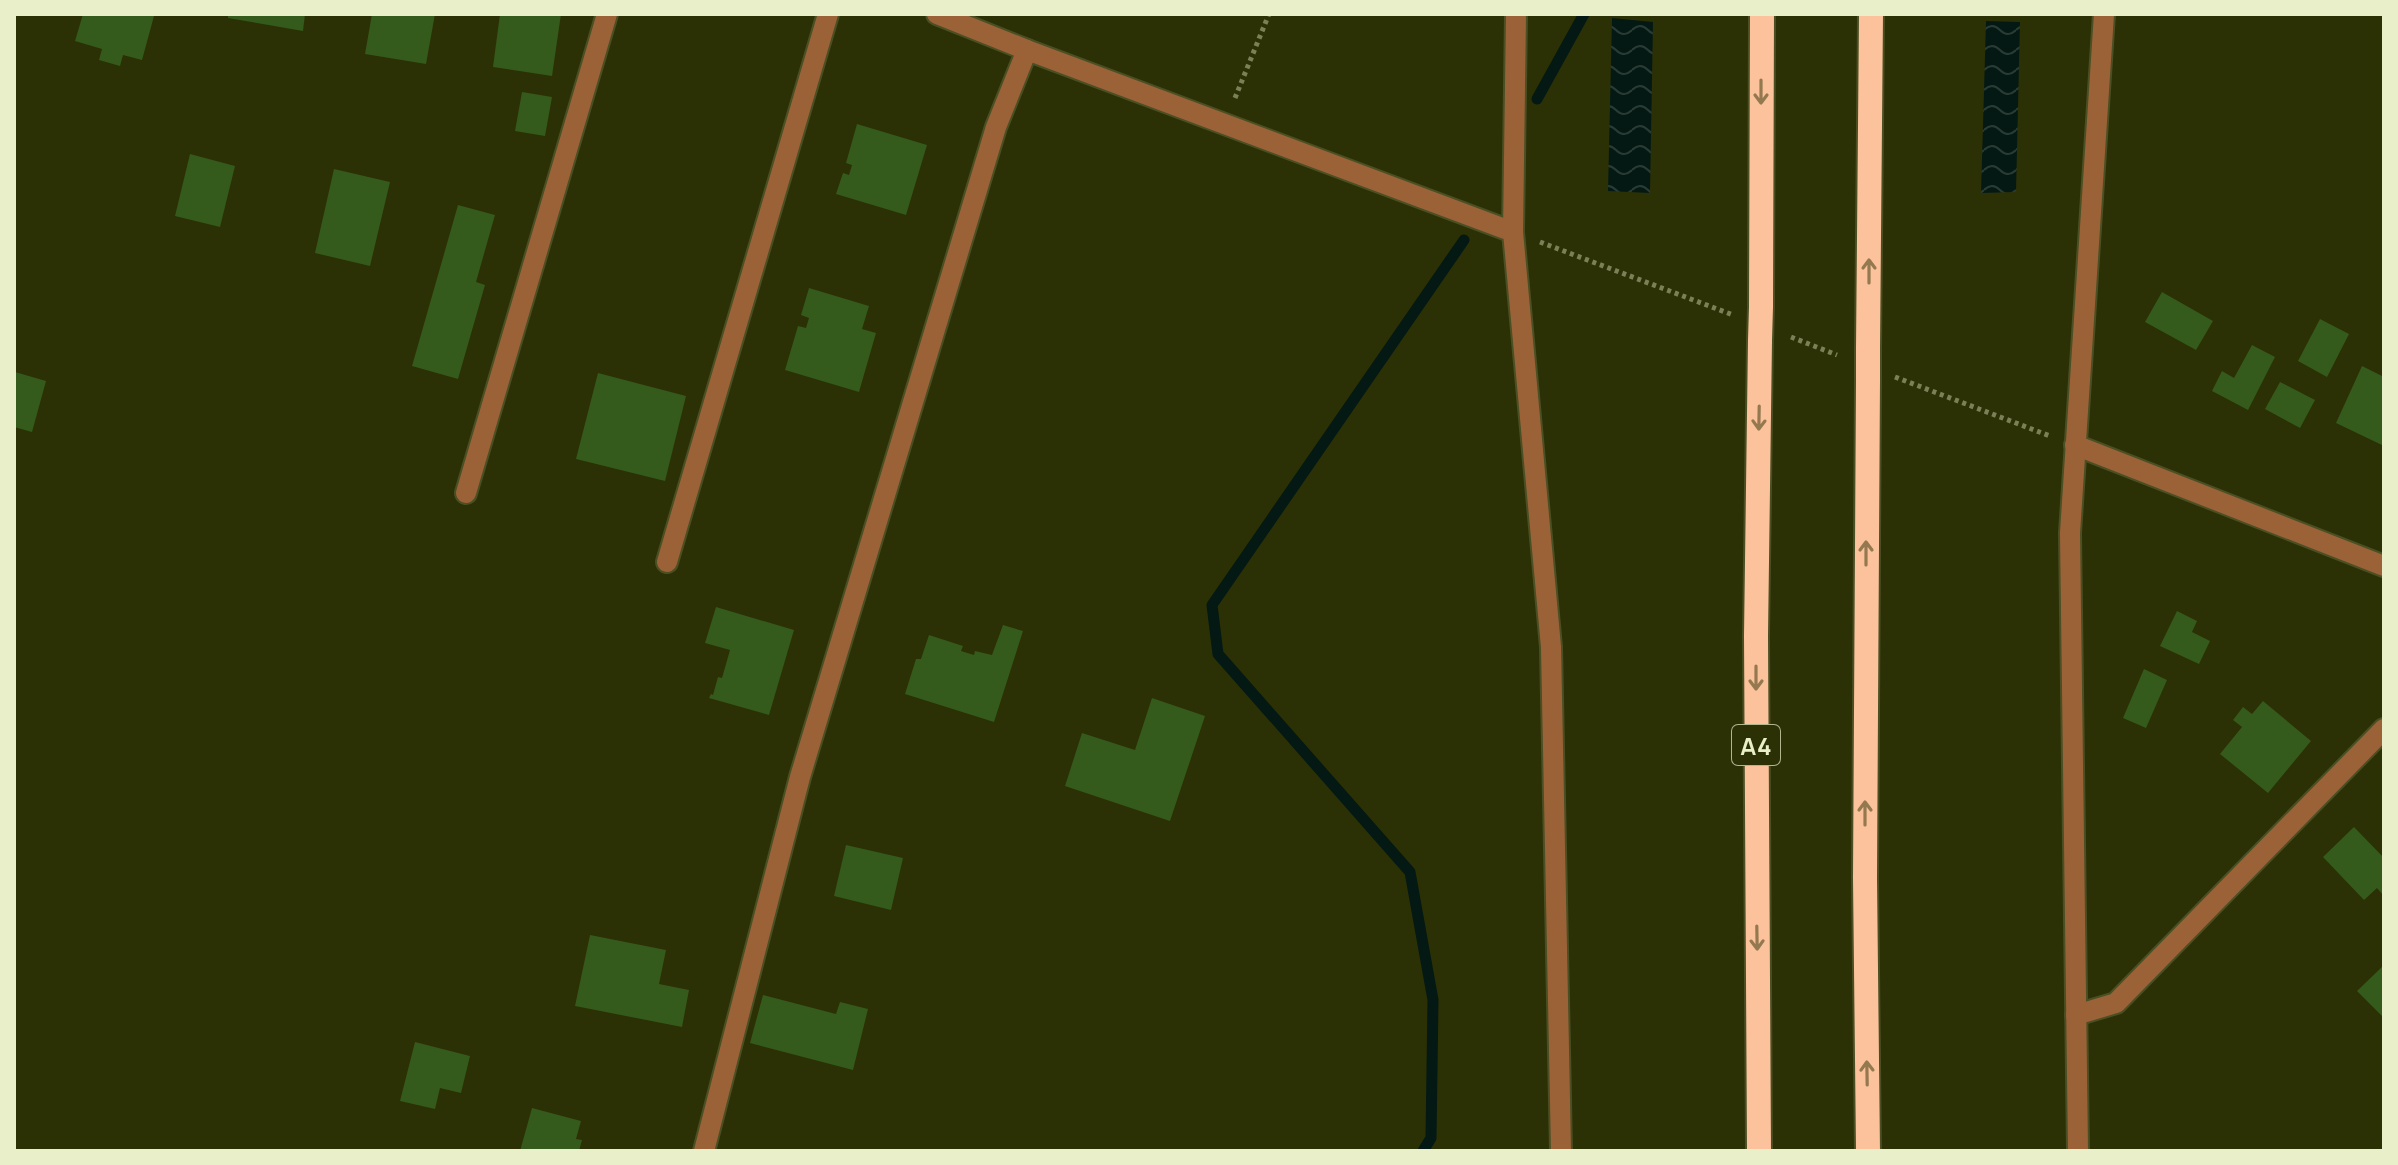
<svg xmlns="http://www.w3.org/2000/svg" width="2398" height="1165" font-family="Manrope,sans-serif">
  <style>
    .water { fill: url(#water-waves) }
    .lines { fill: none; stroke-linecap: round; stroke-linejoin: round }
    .stream { stroke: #041913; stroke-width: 11 }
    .building { fill: #345b1b }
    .service-casing { stroke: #4a4f24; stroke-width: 24 }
    .minor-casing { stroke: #4a4f24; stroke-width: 24 }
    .motorway-casing { stroke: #4a4f24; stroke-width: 28 }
    .path { stroke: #7b8057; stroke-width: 5; stroke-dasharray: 4 4; stroke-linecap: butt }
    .service { stroke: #9c6237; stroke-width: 20 }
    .minor { stroke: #9c6237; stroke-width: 20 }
    .motorway { stroke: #fcc29b; stroke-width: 24 }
    .motorway-bridge-casing { stroke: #4a4f24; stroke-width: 28; stroke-linecap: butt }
    .motorway-bridge { stroke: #fcc29b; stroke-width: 24 }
    .oneway { stroke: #947950 }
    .labels { text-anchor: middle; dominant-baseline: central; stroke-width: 6; stroke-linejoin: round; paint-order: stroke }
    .shield { fill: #2c3005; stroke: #b0b68e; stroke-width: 2 }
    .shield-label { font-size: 24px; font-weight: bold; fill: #e9efc8 }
  </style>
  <defs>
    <pattern id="water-waves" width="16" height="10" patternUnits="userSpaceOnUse" patternTransform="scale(2)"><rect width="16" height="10" fill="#041913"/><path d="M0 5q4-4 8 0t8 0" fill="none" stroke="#293b34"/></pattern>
  </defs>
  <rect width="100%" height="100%" fill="#2c3005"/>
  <g class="water">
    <polygon points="1612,18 1653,22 1650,193 1608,191"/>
    <polygon points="1986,21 2020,22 2016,192 1981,193"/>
  </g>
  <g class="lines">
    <g class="stream">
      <polyline points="1537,99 1584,14"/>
      <polyline points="1423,1151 1431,1138 1433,1000 1410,872 1218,654 1212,605 1464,240"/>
    </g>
  </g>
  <g class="building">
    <polygon points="83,14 154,16 142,60 123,55 120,66 99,60 102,49 75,41"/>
    <polygon points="228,14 305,14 303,31 228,18"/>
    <polygon points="372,14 435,14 426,64 365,54"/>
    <polygon points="500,14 561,14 552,76 493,67"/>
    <polygon points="522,92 552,97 545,136 515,131"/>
    <polygon points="857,124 927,145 906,215 836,194 843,173 849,175 852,165 846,163"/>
    <polygon points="190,154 235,166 220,227 175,216"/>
    <polygon points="334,169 390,182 370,266 315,253"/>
    <polygon points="458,205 495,215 476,282 485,285 458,379 412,366"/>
    <polygon points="809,288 869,306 862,329 876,333 859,392 785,370 798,326 806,328 809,318 801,315"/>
    <polygon points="2162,292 2213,321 2196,350 2145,322"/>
    <polygon points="2320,319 2349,334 2327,377 2298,361"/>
    <polygon points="2252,345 2275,357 2248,410 2212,391 2222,371 2234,378"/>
    <polygon points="2362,366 2384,377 2384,446 2336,423"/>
    <polygon points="15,372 46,381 32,432 14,427"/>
    <polygon points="598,373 686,396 665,481 576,459"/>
    <polygon points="2280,382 2315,400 2300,428 2265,409"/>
    <polygon points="716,607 794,630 769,715 709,698 711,694 713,695 718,677 722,678 730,650 705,643"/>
    <polygon points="2177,611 2197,621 2192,632 2210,641 2199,664 2160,646"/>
    <polygon points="1003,625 1023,631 994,722 905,694 916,659 921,659 929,635 963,646 961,651 974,655 975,651 992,655"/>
    <polygon points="2144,669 2167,680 2146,728 2123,718"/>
    <polygon points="1152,698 1205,716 1170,821 1065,786 1082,733 1135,750"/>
    <polygon points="2263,701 2311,741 2268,793 2220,754 2242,727 2233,720 2243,707 2252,714"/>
    <polygon points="2354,827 2384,858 2384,896 2377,888 2364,900 2323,857"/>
    <polygon points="846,845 903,858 891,910 834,896"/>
    <polygon points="590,935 666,950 659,984 689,990 682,1027 575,1006"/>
    <polygon points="2384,965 2384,1018 2357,991"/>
    <polygon points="763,995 836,1014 840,1002 868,1009 853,1070 750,1043"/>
    <polygon points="415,1042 470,1056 461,1093 440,1088 435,1109 400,1101"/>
    <polygon points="532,1108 581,1121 576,1139 582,1140 579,1151 520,1151"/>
  </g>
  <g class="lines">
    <g class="service-casing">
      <g id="service">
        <polyline points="466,493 607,14"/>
        <polyline points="667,562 828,14"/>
      </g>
    </g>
    <g class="minor-casing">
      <g id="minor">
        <polyline points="937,14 1027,50 1513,232"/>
        <polyline points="1516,14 1513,232 1551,647 1561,1151"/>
        <polyline points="2075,445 2384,566"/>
        <polyline points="2076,1015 2116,1003 2384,729"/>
        <polyline points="704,1151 800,777 996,127 1027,50"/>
        <polyline points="2078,1151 2070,533 2104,14"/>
      </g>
    </g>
    <g class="motorway-casing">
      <g id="motorway">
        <polyline points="1761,307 1762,14"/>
        <polyline points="1868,349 1871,14"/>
        <polyline points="1868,380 1865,878 1868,1151"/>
        <polyline points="1759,1151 1756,636 1760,340"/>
      </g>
    </g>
    <g class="path">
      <polyline points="1235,98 1269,14"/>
      <polyline points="1540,242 1733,315"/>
      <polyline points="1791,337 1837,355"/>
      <polyline points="1895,377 2050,436"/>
    </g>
    <use href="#service" class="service"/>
    <use href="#minor" class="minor"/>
    <use href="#motorway" class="motorway"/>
    <g class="motorway-bridge-casing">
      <g id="motorway-bridge">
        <polyline points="1760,340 1761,307"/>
        <polyline points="1868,380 1868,349"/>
      </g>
    </g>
    <use href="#motorway-bridge" class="motorway-bridge"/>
  </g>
  <defs><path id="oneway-shaft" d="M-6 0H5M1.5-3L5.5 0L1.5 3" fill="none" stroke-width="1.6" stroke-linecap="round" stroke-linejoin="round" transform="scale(2)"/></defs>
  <g class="oneway">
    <use href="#oneway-shaft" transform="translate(1761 92) rotate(90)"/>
    <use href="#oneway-shaft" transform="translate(1869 271) rotate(-90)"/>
    <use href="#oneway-shaft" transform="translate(1759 418) rotate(91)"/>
    <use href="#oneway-shaft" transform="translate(1866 553) rotate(-90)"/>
    <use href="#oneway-shaft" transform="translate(1756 678) rotate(90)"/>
    <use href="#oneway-shaft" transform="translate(1865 813) rotate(-90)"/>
    <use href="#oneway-shaft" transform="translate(1757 938) rotate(89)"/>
    <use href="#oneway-shaft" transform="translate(1867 1073) rotate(-91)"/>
  </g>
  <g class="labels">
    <rect class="shield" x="1732" y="725" width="48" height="40" rx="6"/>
    <g class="shield-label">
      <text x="1756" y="745">A4</text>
    </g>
  </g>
  <rect width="2398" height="1165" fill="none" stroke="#e9efc8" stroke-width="32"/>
</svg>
